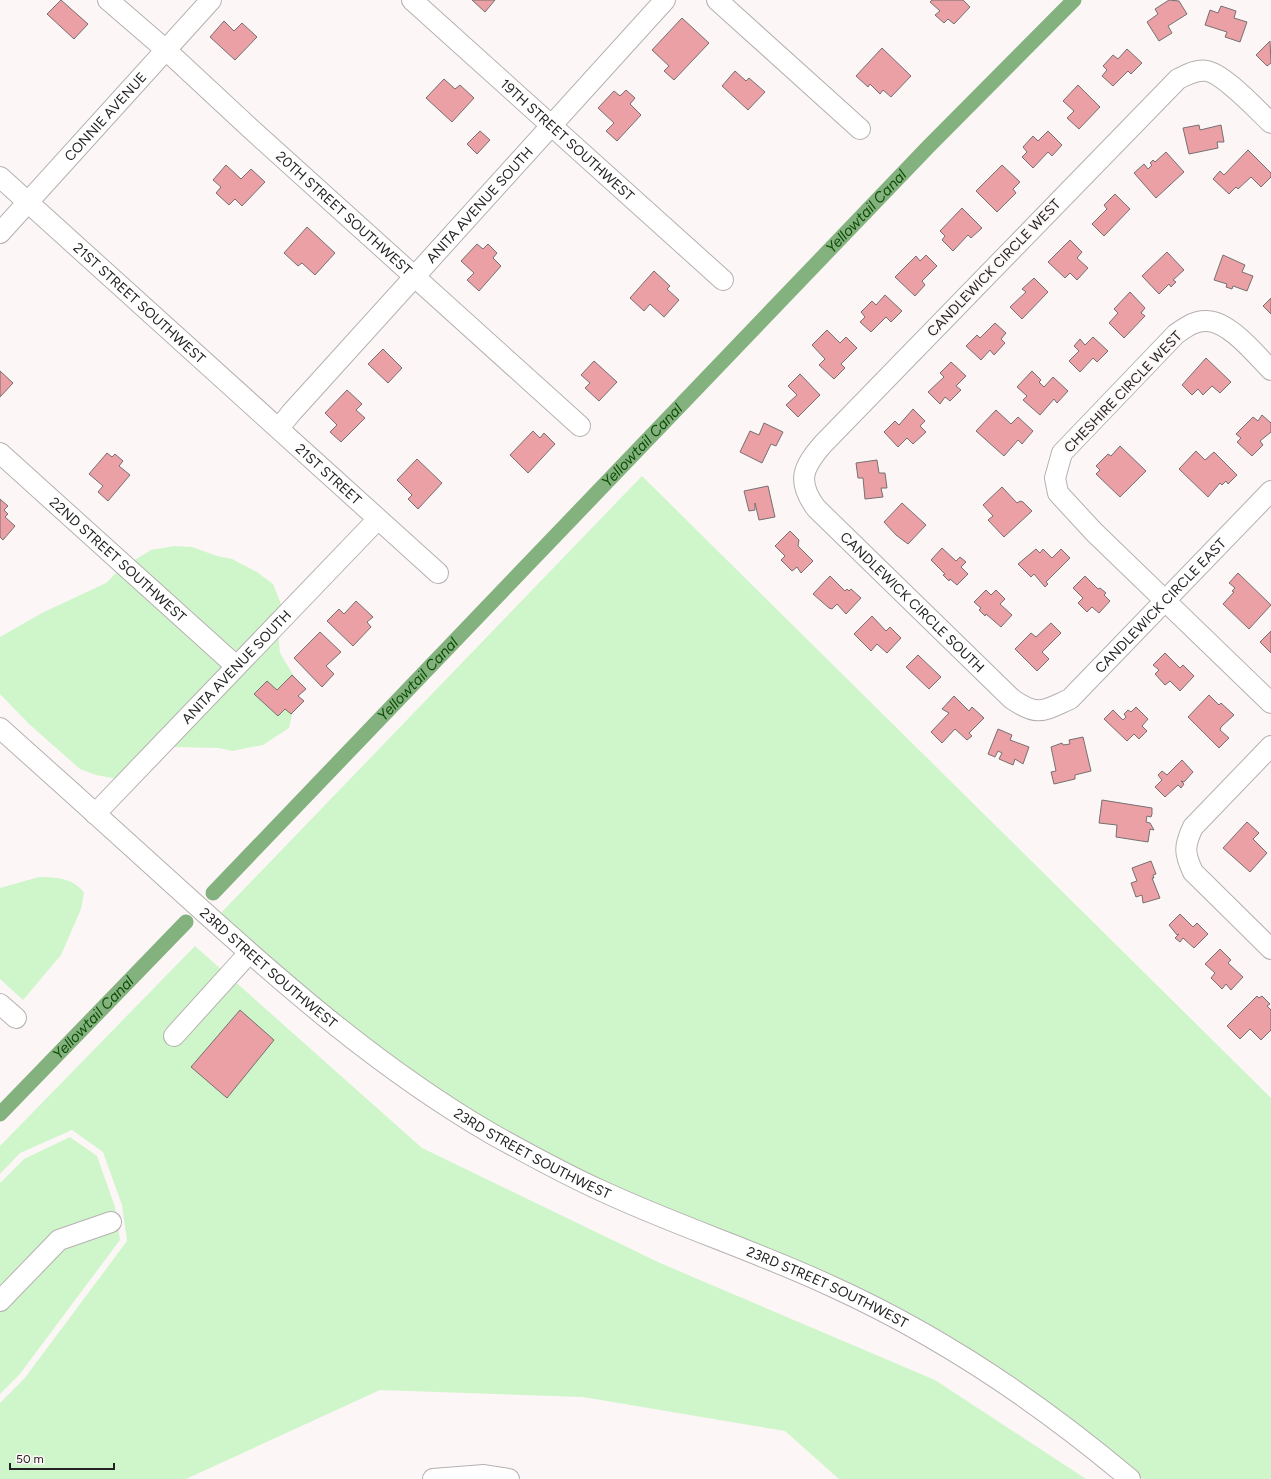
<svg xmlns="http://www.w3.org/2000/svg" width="1271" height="1479" font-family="Figtree,sans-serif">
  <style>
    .green { fill: #cff6ca }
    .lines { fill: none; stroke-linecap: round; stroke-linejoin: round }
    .canal { stroke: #84b27f; stroke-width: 15 }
    .building { fill: #eaa0a5; stroke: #767071 }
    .minor-casing { stroke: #b6b0b0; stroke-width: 22 }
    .minor { stroke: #fff; stroke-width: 20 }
    .labels { text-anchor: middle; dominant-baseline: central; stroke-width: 3.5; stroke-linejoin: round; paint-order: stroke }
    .street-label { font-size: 14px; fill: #242222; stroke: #fcf6f6 }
    .water-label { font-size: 15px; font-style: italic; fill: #0d4e06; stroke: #fcf6f6 }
  </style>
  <rect width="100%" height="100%" fill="#fcf6f6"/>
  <g class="green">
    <polygon points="642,476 1271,1098 1271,1479 1143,1479 1115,1455 1016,1381 607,1185 492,1125 364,1039 219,915"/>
    <polygon points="175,546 192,547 217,556 232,559 257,572 273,584 283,609 278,629 280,653 295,678 299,687 289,728 263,745 232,751 219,748 171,747 123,780 96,775 80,769 29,724 0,694 0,637 42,613 106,583 120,569 151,550"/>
    <path d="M39,877C55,877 74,878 84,893L81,909L61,955L23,1000L0,979V888Z"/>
    <polygon points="195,946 422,1148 660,1263 935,1380 1086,1479 839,1479 785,1431 583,1397 380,1390 186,1479 0,1479 0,1403 24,1379 127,1241 122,1205 103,1152 72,1130 20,1153 0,1174 0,1146"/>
    <polygon points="70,1137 97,1156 115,1207 120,1240 19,1375 0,1394 0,1183 24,1159"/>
  </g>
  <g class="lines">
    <g class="canal">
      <path id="s1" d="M213,893L928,147L1074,0"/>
      <path id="s2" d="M0,1114L186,922"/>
    </g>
  </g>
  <g class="building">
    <polygon points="61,0 88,24 74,39 47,14"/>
    <polygon points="472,0 495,0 485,12"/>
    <polygon points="932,0 963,0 970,7 954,24 948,19 944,23 935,15 940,11 930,2"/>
    <polygon points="1169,0 1179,1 1187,14 1168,26 1172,33 1159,41 1147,22 1158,14 1155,9"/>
    <polygon points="1221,6 1236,11 1234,18 1247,22 1240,42 1225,37 1227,32 1205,25 1210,10 1218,13"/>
    <polygon points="682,18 709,43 674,80 664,71 669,66 652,50"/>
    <polygon points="224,21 234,31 242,23 257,37 235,60 210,37"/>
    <polygon points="1270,41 1271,63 1267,66 1256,55"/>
    <polygon points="882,48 911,76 891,97 883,90 880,94 870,84 868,87 856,76"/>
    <polygon points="1127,49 1142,63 1131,74 1128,71 1113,86 1102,76 1107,70 1103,66 1113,55 1118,59"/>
    <polygon points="735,71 746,81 749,78 765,92 748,110 722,86"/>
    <polygon points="444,79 455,89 460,85 474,98 452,122 426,98"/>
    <polygon points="1078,85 1100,107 1079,129 1067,118 1074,111 1063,101"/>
    <polygon points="626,90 635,98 630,104 641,115 617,141 606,131 614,123 598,108 614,91 620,96"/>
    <polygon points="1199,125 1200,130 1221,125 1224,142 1217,142 1218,148 1189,154 1183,128"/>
    <polygon points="480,131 490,140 477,154 467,144"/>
    <polygon points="1048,131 1062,145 1052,156 1048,152 1033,168 1022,157 1027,152 1023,147 1033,136 1038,141"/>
    <polygon points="1248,150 1271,173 1271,177 1261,187 1251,177 1238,189 1236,187 1229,194 1213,179 1220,171 1224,175"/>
    <polygon points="1166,152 1184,172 1156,198 1134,173 1144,164 1148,169 1152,165 1150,163 1153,160 1155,162"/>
    <polygon points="226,165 241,179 251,169 265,182 242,206 235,199 229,205 216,193 221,187 213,180"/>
    <polygon points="1002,165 1020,182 1013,189 1016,193 997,212 976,191"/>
    <polygon points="1115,194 1130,209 1104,236 1092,224 1107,209 1104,205"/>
    <polygon points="962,208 982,228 971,238 968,235 953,251 942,240 945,236 940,231"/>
    <polygon points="307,227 335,253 315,275 302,263 298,266 284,253"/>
    <polygon points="1070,240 1082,252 1077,258 1088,268 1077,280 1070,273 1065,278 1048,262"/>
    <polygon points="477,244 483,249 488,244 497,253 493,258 501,266 479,291 467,280 474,273 461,261"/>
    <polygon points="1167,252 1184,270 1173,280 1176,282 1171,287 1169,284 1159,294 1142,276"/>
    <polygon points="926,255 937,266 922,281 925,285 915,296 895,277 916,256 920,261"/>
    <polygon points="1223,255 1245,265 1242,272 1253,276 1247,291 1233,286 1232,289 1226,287 1227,284 1214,280"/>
    <polygon points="654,271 670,286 667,289 679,300 664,317 650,304 644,311 630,298"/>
    <polygon points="1034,278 1048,292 1022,319 1010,307 1026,292 1022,289"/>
    <polygon points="1130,292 1145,308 1141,313 1145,316 1124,338 1109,323 1118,313 1114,309"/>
    <polygon points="885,295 902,311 891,322 886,317 871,332 860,322 865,317 861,312 872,301 876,305"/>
    <polygon points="1271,298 1271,314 1263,306"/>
    <polygon points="995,323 1006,333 1001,339 1005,343 994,355 990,350 981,360 966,346 977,335 980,338"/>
    <polygon points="827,330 840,343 846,337 857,348 841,364 845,368 834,379 819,365 825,359 812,345"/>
    <polygon points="1093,337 1108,351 1097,362 1093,358 1080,372 1069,361 1079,351 1074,346 1080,339 1085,345"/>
    <polygon points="383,349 402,368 388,383 368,364"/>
    <polygon points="1206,358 1231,382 1220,393 1212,386 1203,395 1198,389 1192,395 1182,385"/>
    <polygon points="594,361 617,382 599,401 585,388 590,383 581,375"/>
    <polygon points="951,362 966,376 956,386 961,390 950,401 945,397 940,404 928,392 944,377 940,373"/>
    <polygon points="0,371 13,383 0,397"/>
    <polygon points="1032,371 1041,380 1039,382 1044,387 1053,377 1068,391 1057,403 1054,399 1040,415 1023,400 1027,396 1017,387"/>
    <polygon points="800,374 820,395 798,417 786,405 797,395 788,386"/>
    <polygon points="347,390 362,404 356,410 365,418 341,442 330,432 337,425 325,413"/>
    <polygon points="913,409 925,421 920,426 926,432 913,444 907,438 898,447 884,432 895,421 899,425"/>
    <polygon points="996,410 1011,424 1018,417 1033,431 1022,444 1018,440 1004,456 976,431"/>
    <polygon points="1262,415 1271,423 1271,432 1260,441 1263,445 1252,456 1237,442 1241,438 1236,434 1253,417 1258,421"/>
    <polygon points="764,423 783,432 776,446 771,444 762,463 740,452 750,431 759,435"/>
    <polygon points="533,431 540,438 544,433 555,444 528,473 510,455"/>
    <polygon points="1120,446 1146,471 1120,497 1096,474 1100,470 1096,466 1108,454 1111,456"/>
    <polygon points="1196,451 1205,460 1214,452 1237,475 1228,484 1226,481 1222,485 1220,483 1208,497 1179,469"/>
    <polygon points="107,453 112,457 115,454 123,461 119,466 130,475 108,501 98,492 103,486 89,474"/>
    <polygon points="417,459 442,483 418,509 408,499 412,495 397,480"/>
    <polygon points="877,460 879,473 885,473 887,488 881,488 883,497 865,499 863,478 858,478 856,463"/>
    <polygon points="768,486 775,517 759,520 755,503 755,510 749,511 744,491"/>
    <polygon points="1002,487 1017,503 1020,501 1023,502 1032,511 1004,537 988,520 993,516 983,505"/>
    <polygon points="0,499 8,506 4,510 8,514 5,517 15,526 3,540 0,537"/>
    <polygon points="902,503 926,525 908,544 896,535 884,522"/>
    <polygon points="790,531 799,540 798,546 813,561 801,573 797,567 792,571 781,560 785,556 775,546"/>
    <polygon points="942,548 956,561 960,557 966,562 961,567 968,574 957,585 950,579 949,581 943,575 945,574 931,560"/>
    <polygon points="1036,549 1040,553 1043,549 1052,558 1061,549 1070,558 1046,582 1048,584 1045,587 1034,574 1031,577 1018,564"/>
    <polygon points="1238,573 1271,605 1249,629 1223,604 1234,592 1232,591 1235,588 1229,583"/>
    <polygon points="830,576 845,591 847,589 849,591 851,589 861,598 846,614 837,604 832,609 829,608 813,594"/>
    <polygon points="1085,576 1098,589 1100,588 1106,593 1104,595 1110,601 1099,613 1092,607 1087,612 1078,603 1083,598 1073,588"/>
    <polygon points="986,590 991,595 996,590 1005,599 1000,604 1012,615 1001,627 986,614 985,616 979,610 981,608 974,602"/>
    <polygon points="356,601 373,617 367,622 371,627 353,646 327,621 339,609 344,614"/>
    <polygon points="872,616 886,631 890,627 901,638 887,653 877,644 871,651 854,634"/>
    <polygon points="1051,623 1061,633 1042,652 1049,659 1037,671 1015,649 1031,633 1036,637"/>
    <polygon points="1271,631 1271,653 1260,642"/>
    <polygon points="320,632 341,652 326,666 334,674 322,687 294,658"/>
    <polygon points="1165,653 1180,668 1183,665 1194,676 1180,691 1170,681 1165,685 1155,674 1159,670 1153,665"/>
    <polygon points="918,655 941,677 929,689 906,667"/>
    <polygon points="292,675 306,689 298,696 304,701 291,714 285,709 278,716 254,694 267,681 277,690"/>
    <polygon points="1209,695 1219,705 1221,703 1234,715 1221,727 1220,730 1229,738 1219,748 1188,717"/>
    <polygon points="954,696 969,711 972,707 984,718 969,733 972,736 967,740 955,729 942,743 931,732 949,713 942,709"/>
    <polygon points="1136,707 1148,719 1142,726 1147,731 1139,739 1134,734 1127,741 1104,719 1113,710 1123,720 1126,717 1124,714 1128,710 1131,712"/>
    <polygon points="998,729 1012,735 1010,740 1029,747 1023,764 1015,759 1013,765 999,759 1002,753 998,751 995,757 988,754"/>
    <polygon points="1083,737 1091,771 1075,775 1075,779 1054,784 1051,772 1056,771 1051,747 1062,743 1063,745 1070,744 1069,740"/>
    <polygon points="1182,760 1193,772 1184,782 1181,781 1184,784 1181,788 1178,785 1165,797 1155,787 1162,780 1158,775 1162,771 1167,775"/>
    <polygon points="1102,800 1152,808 1152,814 1151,817 1147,816 1146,822 1150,823 1154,830 1150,829 1148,842 1116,837 1117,825 1099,823"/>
    <polygon points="1247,822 1259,833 1253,839 1267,853 1250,872 1223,848"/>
    <polygon points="1151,861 1156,874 1153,875 1154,878 1152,878 1160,898 1143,903 1142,895 1136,897 1131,883 1137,881 1132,868"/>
    <polygon points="1180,914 1193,927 1197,923 1208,934 1194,948 1183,938 1180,942 1175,938 1179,934 1177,935 1169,925"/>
    <polygon points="1220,949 1231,960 1228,963 1243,977 1231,990 1226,984 1222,989 1211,978 1215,973 1205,964"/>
    <polygon points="1257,996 1259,998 1262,996 1270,1004 1267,1006 1271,1010 1271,1030 1261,1040 1250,1029 1240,1039 1227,1026"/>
    <polygon points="240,1010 274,1040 227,1098 191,1067"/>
  </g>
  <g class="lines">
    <g class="minor-casing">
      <g id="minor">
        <path id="s3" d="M108,0L166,50L251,129L580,426"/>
        <path id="s4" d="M412,0L723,280"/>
        <polyline points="717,0 860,129"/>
        <path id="s5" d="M1271,123C1257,110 1224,74 1207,71C1196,69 1187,75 1178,79L823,444C803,467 796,481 816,508L1012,699C1038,717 1043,711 1070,699L1271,491"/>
        <path id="s6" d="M0,177L438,573"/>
        <path id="s7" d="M0,233L211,0"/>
        <path d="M1271,370C1255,354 1230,322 1207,321C1195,320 1185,328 1176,334L1062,453L1055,478L1058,493L1094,532L1271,703"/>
        <path id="s8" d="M279,428L291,413L665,0"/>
        <path id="s9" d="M0,453L236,666"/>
        <path id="s10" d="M0,728C65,786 129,844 194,903C288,988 382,1070 492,1134C528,1154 564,1174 602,1191C677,1226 756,1251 831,1286C939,1335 1039,1402 1130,1479"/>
        <path d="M1271,746L1193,827C1184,846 1184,853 1193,872L1271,949"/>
        <path id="s11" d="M95,814L377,520"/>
        <polyline points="0,1004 16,1018"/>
        <polyline points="174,1036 249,953"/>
        <polyline points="0,1301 59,1240 111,1222"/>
        <polyline points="433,1479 484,1475 509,1479"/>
      </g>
    </g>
    <use href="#minor" class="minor"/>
  </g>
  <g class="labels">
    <g class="street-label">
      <text stroke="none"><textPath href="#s7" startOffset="157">CONNIE AVENUE</textPath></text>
      <text stroke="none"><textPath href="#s4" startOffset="209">19TH STREET SOUTHWEST</textPath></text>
      <text stroke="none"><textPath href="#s8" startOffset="300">ANITA AVENUE SOUTH</textPath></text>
      <text stroke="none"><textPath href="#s3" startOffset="318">20TH STREET SOUTHWEST</textPath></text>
      <text transform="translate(994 268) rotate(-46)">CANDLEWICK CIRCLE WEST</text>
      <text stroke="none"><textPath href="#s6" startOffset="188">21ST STREET SOUTHWEST</textPath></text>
      <text transform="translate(1123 392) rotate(-46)">CHESHIRE CIRCLE WEST</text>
      <text stroke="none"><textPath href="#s6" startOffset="443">21ST STREET</textPath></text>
      <text stroke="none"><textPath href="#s9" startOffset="159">22ND STREET SOUTHWEST</textPath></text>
      <text stroke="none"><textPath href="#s5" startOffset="830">CANDLEWICK CIRCLE SOUTH</textPath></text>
      <text stroke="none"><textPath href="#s5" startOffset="1162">CANDLEWICK CIRCLE EAST</textPath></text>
      <text stroke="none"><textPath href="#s11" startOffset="204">ANITA AVENUE SOUTH</textPath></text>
      <text stroke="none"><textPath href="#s10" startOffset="360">23RD STREET SOUTHWEST</textPath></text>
      <text stroke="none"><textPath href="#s10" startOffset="684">23RD STREET SOUTHWEST</textPath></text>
      <text stroke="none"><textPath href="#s10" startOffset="1008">23RD STREET SOUTHWEST</textPath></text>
    </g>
    <g class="water-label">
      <text stroke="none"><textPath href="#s1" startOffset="944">Yellowtail Canal</textPath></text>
      <text stroke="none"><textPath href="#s1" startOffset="620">Yellowtail Canal</textPath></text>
      <text stroke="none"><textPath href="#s1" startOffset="296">Yellowtail Canal</textPath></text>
      <text stroke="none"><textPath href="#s2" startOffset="134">Yellowtail Canal</textPath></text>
    </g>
  </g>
  <path d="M10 1463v6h104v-6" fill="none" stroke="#242222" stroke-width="2"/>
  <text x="16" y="1463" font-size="12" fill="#242222" stroke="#fcf6f6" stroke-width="3" paint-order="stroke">50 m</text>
</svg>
